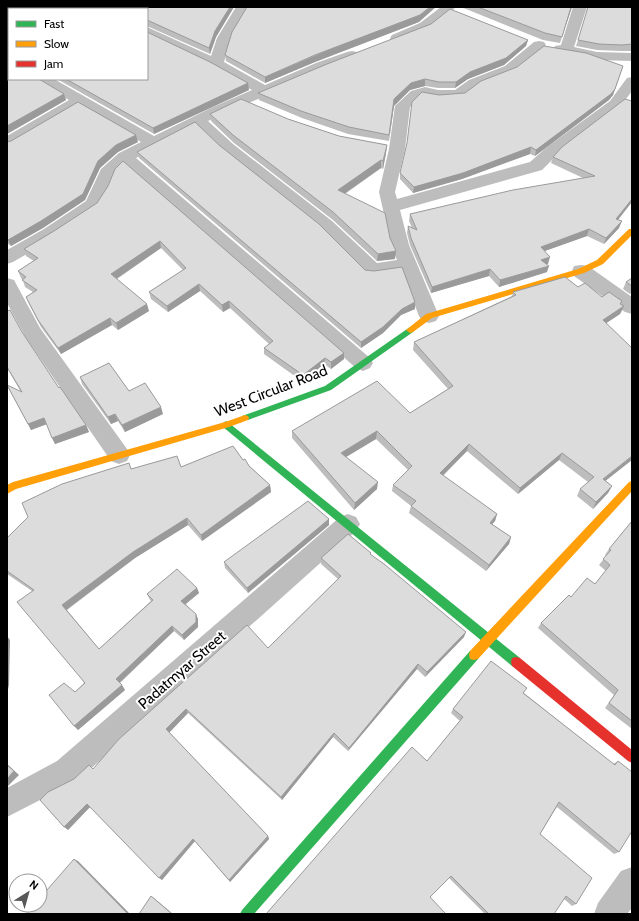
<svg xmlns="http://www.w3.org/2000/svg" width="639" height="921" font-family="Cabin,sans-serif">
  <style>
    .lines { fill: none; stroke-linecap: round; stroke-linejoin: round }
    .street { fill: #bdbdbd; fill-rule: evenodd }
    .fast { fill: #30b455; fill-rule: evenodd }
    .slow { fill: #ff9f0a; fill-rule: evenodd }
    .jam { fill: #e5322d; fill-rule: evenodd }
    .wall { fill: #bdbdbd }
    .shaded-wall { fill: #9a9a9a }
    .building { fill: #dcdcdc; stroke: #9a9a9a }
    .labels { text-anchor: middle; dominant-baseline: central; stroke-width: 4; stroke-linejoin: round; paint-order: stroke }
    .street-label { font-size: 15px; fill: #000; stroke: #fff }
  </style>
  <rect width="100%" height="100%" fill="#fff"/>
  <g class="lines">
    <g class="street">
      <polygon points="236,7 250,7 231,38 224,62 265,85 316,63 347,52 352,51 357,52 359,55 357,58 326,69 208,121 233,144 332,221 377,263 397,260 391,245 379,192 389,149 395,106 411,91 425,87 438,90 455,90 469,80 505,66 534,42 539,41 544,42 546,45 515,72 479,86 464,98 438,100 425,97 421,97 410,107 405,149 395,192 397,199 530,162 547,147 610,101 627,78 632,77 632,91 620,107 559,153 542,170 400,210 409,245 439,316 436,321 429,323 422,321 419,316 402,272 373,276 366,275 320,229 221,150 196,127 136,158 370,358 373,363 370,368 363,371 356,368 125,166 115,175 108,192 98,209 56,237 13,262 7,264 7,250 44,229 86,201 101,169 119,153 141,142 80,107 13,146 7,148 7,136 69,100 38,82 36,79 54,79 154,136 213,107 252,90 211,67 147,36 147,27 211,56 217,38"/>
      <polygon points="441,7 455,8 430,29 397,42 392,41 390,38 392,35 420,23"/>
      <polygon points="573,7 587,7 574,47 597,52 632,53 632,61 597,60 555,52 553,49 555,46 561,45"/>
      <rect x="7" y="31" width="2" height="11"/>
      <polygon points="581,265 588,266 632,297 632,314 625,312 574,276 572,271 574,266"/>
      <polygon points="7,278 14,280 40,328 127,449 130,455 127,461 119,464 111,461 26,338 7,303"/>
      <polygon points="348,514 356,517 360,524 356,531 77,781 7,817 7,788 57,761 340,517"/>
      <polygon points="632,867 632,908 627,914 594,914 598,903 621,871"/>
    </g>
    <g class="fast">
      <polygon points="410,327 413,328 414,330 413,332 331,390 248,420 242,420 241,418 242,416 325,386"/>
      <polygon points="226,421 229,423 520,658 521,662 520,666 516,667 512,666 223,427 222,425 223,423"/>
      <polygon points="474,650 478,651 479,655 478,659 254,914 240,914 242,910 470,651"/>
    </g>
    <g class="slow">
      <polygon points="629,229 632,229 632,235 603,264 584,273 432,318 413,332 410,333 406,330 426,314 578,269 597,260"/>
      <polygon points="245,415 248,416 249,418 248,420 229,427 16,489 7,494 7,485 13,482 225,422"/>
      <polygon points="632,481 632,491 478,659 474,660 470,659 469,655 470,651 629,482"/>
    </g>
    <polygon class="jam" points="516,657 520,658 632,750 632,763 628,761 512,666 511,662 512,658"/>
  </g>
  <g class="wall">
    <polygon points="7,7 234,7 216,37 210,54 147,26 147,9 9,9 9,12 7,10"/>
    <polygon points="461,7 572,7 560,43 543,40"/>
    <polygon points="632,7 632,51 620,51 597,50 576,46 578,40"/>
    <polygon points="7,19 9,20 9,79 39,79 64,94 66,100 7,134 7,63 8,62 8,59 7,58 7,37 8,36 8,31 7,30"/>
    <polygon points="419,22 315,62 265,83 226,61 225,55"/>
    <polygon points="528,40 526,46 504,65 468,79 455,88 438,88 425,86 410,90 394,106 389,141 348,134 302,118 259,100 258,93"/>
    <polygon points="621,72 613,95 609,100 535,156 530,154 462,179 413,193 400,179 400,173 439,95 465,93"/>
    <polygon points="57,79 147,79 249,90 154,134"/>
    <polygon points="625,99 618,220 619,228 604,244 587,236 545,251 548,264 547,264 547,272 499,287 489,276 431,293 410,245 407,233 408,226 412,228 409,221 410,214 583,178 551,163 553,157"/>
    <polygon points="210,114 288,119 339,136 387,145 386,153 383,169 381,168 345,194 395,259 377,261 333,220 234,143 211,121"/>
    <polygon points="7,142 138,142 118,152 100,168 85,200 43,228 11,246 7,243"/>
    <polygon points="219,145 365,270 415,309 401,315 383,333 361,348 139,158 137,152"/>
    <polygon points="97,203 344,353 344,359 331,369 324,364 303,382 264,354 264,348 269,344 230,308 223,312 200,291 168,312 151,299 149,292 183,270 161,248 117,279 149,311 118,330 112,325 61,354 41,327 29,304 26,297 33,292 25,287 23,280 21,278 18,271 34,261 26,256 24,249 54,231"/>
    <polygon points="632,278 632,292 630,294 623,289 626,282"/>
    <polygon points="578,287 602,297 622,301 620,304 624,306 620,314 606,323 605,481 612,486 608,493 593,509 577,496 580,489 588,482 559,460 518,494 467,451 443,476 497,514 495,521 492,524 511,537 509,544 486,571 409,513 411,506 392,491 393,485 408,470 376,439 346,457 377,489 354,510 292,438 292,431 410,413 448,389 413,350 414,342 512,296 513,292"/>
    <polygon points="7,311 59,388 86,425 89,432 55,444 47,424 31,430 10,391 21,392 7,368"/>
    <polygon points="80,377 129,391 163,414 125,432 118,421 111,424 82,384"/>
    <polygon points="243,460 270,485 271,492 202,541 188,525 135,558 67,610 99,649 151,601 150,600 147,594 197,588 199,593 186,604 198,619 198,627 184,640 174,631 120,683 125,690 78,730 75,692 84,683 32,591 7,574 7,538 131,469 181,467"/>
    <polygon points="329,519 329,525 248,593 225,568 224,562"/>
    <polygon points="632,521 632,729 605,708 614,695 538,628 541,623 571,597 595,584 606,571 599,565 606,556 605,555 609,549"/>
    <polygon points="371,553 371,555 464,637 425,677 417,669 348,751 333,737 282,800 188,713 169,732 268,836 269,839 230,882 195,841 162,880 90,807 68,830 93,769 268,648 338,579 321,564 321,558"/>
    <polygon points="524,693 613,764 618,761 619,852 614,854 557,807 540,834 576,904 572,906 564,899 554,914 485,914 449,878 430,897 266,914 427,761 460,721 451,713 453,709"/>
  </g>
  <g class="shaded-wall">
    <polygon points="230,7 234,7 216,37 210,54 209,48 215,31"/>
    <polygon points="430,7 436,7 419,22 315,62 265,83 265,77"/>
    <polygon points="571,7 572,7 560,43 562,37"/>
    <polygon points="528,40 526,46 504,65 468,79 455,88 456,82 470,72"/>
    <polygon points="623,66 613,95 609,100 535,156 536,150"/>
    <polygon points="425,79 425,86 410,90 394,106 389,141 394,99 411,83"/>
    <polygon points="248,83 249,90 154,134 153,128"/>
    <polygon points="64,94 66,100 7,134 7,126"/>
    <polygon points="136,135 138,142 118,152 100,168 85,200 43,228 11,246 8,240 116,145"/>
    <polygon points="387,145 386,153 383,169 383,161"/>
    <polygon points="531,147 530,154 462,179 413,193 414,187"/>
    <polygon points="381,160 381,168 338,198 338,190"/>
    <polygon points="632,199 632,202 614,225 616,219"/>
    <polygon points="622,221 619,228 604,244 606,238"/>
    <polygon points="589,229 587,236 539,253 541,247"/>
    <polygon points="160,241 161,248 113,281 111,274"/>
    <polygon points="396,251 395,259 377,261 378,254"/>
    <polygon points="550,257 548,264 539,266 541,260"/>
    <polygon points="549,266 547,272 499,287 500,280"/>
    <polygon points="490,269 489,276 431,293 432,287"/>
    <polygon points="199,284 200,291 168,312 167,306"/>
    <polygon points="229,301 230,308 223,312 222,305"/>
    <polygon points="622,301 618,309 624,306 620,314 599,328 603,320"/>
    <polygon points="415,302 415,309 401,315 383,333 361,348 361,342 402,309"/>
    <polygon points="147,304 149,311 118,330 116,323"/>
    <polygon points="110,318 112,325 61,354 58,348"/>
    <polygon points="344,353 344,359 331,369 331,362"/>
    <polygon points="325,358 324,364 303,382 303,375"/>
    <polygon points="161,407 163,414 125,432 122,425"/>
    <polygon points="115,414 118,421 111,424 108,417"/>
    <polygon points="44,418 47,424 31,430 28,424"/>
    <polygon points="86,425 89,432 55,444 52,438"/>
    <polygon points="377,431 376,439 341,460 341,453"/>
    <polygon points="469,444 467,451 438,480 440,473"/>
    <polygon points="562,453 559,460 518,494 520,488"/>
    <polygon points="632,456 632,460 599,486 603,479"/>
    <polygon points="378,482 377,489 354,510 355,503"/>
    <polygon points="270,485 271,492 202,541 201,535"/>
    <polygon points="612,486 608,493 593,509 596,502"/>
    <polygon points="497,514 495,521 488,529 490,523"/>
    <polygon points="187,518 188,525 135,558 66,610 62,605 133,552"/>
    <polygon points="329,519 329,525 248,593 247,588"/>
    <polygon points="511,537 509,544 486,571 489,565"/>
    <polygon points="197,588 199,593 183,606 181,601"/>
    <polygon points="196,614 198,619 198,627 184,640 182,635"/>
    <polygon points="172,626 174,631 119,683 116,679"/>
    <polygon points="466,632 464,637 425,677 427,672"/>
    <polygon points="7,636 10,640 9,685 7,694"/>
    <polygon points="418,664 417,669 348,751 349,748"/>
    <polygon points="122,685 125,690 78,730 74,726"/>
    <polygon points="186,709 188,713 169,733 166,729"/>
    <polygon points="334,733 333,737 282,800 281,797"/>
    <polygon points="7,764 19,775 7,787"/>
    <polygon points="87,804 90,807 68,830 64,827"/>
    <polygon points="268,836 269,839 230,882 229,880"/>
    <polygon points="193,839 195,841 162,880 159,878"/>
    <polygon points="74,859 78,861 130,914 128,914"/>
    <polygon points="151,896 154,898 173,914 172,914"/>
  </g>
  <g class="building">
    <polygon points="9,7 230,7 215,31 209,48 147,20 147,9 12,9"/>
    <polygon points="247,7 430,7 420,15 315,55 265,77 225,55 232,32"/>
    <polygon points="478,7 571,7 562,37 545,33"/>
    <polygon points="588,7 632,7 632,44 622,45 599,44 578,40"/>
    <polygon points="450,9 528,40 506,58 470,72 456,82 439,82 425,79 411,83 394,99 389,135 349,127 301,111 258,93 327,64 431,24"/>
    <polygon points="7,19 9,20 9,79 39,79 64,94 7,126 7,63 8,62 8,53 7,52 7,37 8,36 8,25 7,24"/>
    <polygon points="147,32 210,62 248,83 153,128 66,79 147,79"/>
    <polygon points="544,46 586,53 623,66 615,89 611,94 536,150 531,147 463,173 414,187 400,173 407,143 412,102 422,92 439,95 465,93 481,81 517,67"/>
    <polygon points="241,99 288,119 339,136 387,145 383,161 381,160 338,190 385,213 390,238 396,251 378,254 333,212 233,135 210,114"/>
    <polygon points="625,99 632,101 632,199 616,219 622,221 606,238 589,229 541,247 550,257 541,260 549,266 500,280 490,269 432,287 411,238 408,226 417,230 410,214 513,190 595,176 553,157 562,147"/>
    <polygon points="78,102 136,135 116,145 98,161 83,194 41,221 8,240 7,239 7,142 11,141"/>
    <polygon points="195,122 219,145 319,224 365,270 374,271 402,267 415,302 402,309 383,327 361,342 137,152"/>
    <polygon points="123,161 344,353 331,362 325,358 303,375 264,348 273,341 229,301 222,305 199,284 167,306 149,292 186,268 160,241 111,274 147,304 116,323 110,318 58,348 38,320 26,297 37,290 22,280 26,277 18,271 38,258 24,249 54,231 97,203 108,186 115,169"/>
    <polygon points="565,277 578,287 585,283 602,297 609,292 622,301 620,304 624,306 603,320 632,348 632,456 603,479 612,486 596,502 580,489 594,477 562,453 520,488 469,444 440,473 497,514 490,523 511,537 489,565 411,506 416,501 393,485 412,466 377,431 341,453 378,482 355,503 292,431 377,381 410,413 453,386 414,342 516,295 513,292"/>
    <polygon points="632,278 632,286 626,282"/>
    <polygon points="10,310 22,332 59,388 60,387 86,425 52,438 44,418 28,424 7,385 22,392 7,367 7,311"/>
    <polygon points="109,363 129,391 145,383 161,407 122,425 115,414 108,417 80,377"/>
    <polygon points="233,446 243,460 245,459 249,466 270,485 201,535 187,518 133,552 62,605 99,649 153,600 147,594 177,569 197,588 181,601 196,614 196,622 182,635 172,626 116,679 122,685 74,726 49,695 64,683 75,692 85,683 17,602 34,590 7,571 7,538 28,517 22,503 62,484 129,463 131,469 177,456 181,467"/>
    <polygon points="308,501 329,519 247,588 224,562"/>
    <polygon points="632,521 632,721 609,703 618,690 541,623 569,595 571,597 587,578 595,584 610,565 603,559 611,550 609,549"/>
    <polygon points="348,534 371,553 370,554 384,564 466,632 427,672 418,664 349,748 334,733 281,797 186,709 166,729 268,836 229,880 193,839 159,878 87,804 64,827 40,800 48,792 74,779 89,765 93,769 119,739 247,625 268,648 341,576 321,558"/>
    <polygon points="491,661 527,688 523,693 615,765 618,761 632,772 632,831 619,852 559,802 540,834 592,878 576,904 566,896 554,914 489,914 451,876 430,897 446,914 262,914 266,914 412,747 427,761 463,717 453,709"/>
    <polygon points="7,765 14,771 7,779"/>
    <polygon points="74,859 128,914 26,914 34,905 40,905 40,898"/>
    <polygon points="151,896 172,914 139,914"/>
  </g>
  <g class="labels">
    <g class="street-label">
      <text transform="translate(271 391) rotate(-21)">West Circular Road</text>
      <text transform="translate(182 670) rotate(-41)">Padatmyar Street</text>
    </g>
  </g>
  <rect width="639" height="921" fill="none" stroke="#000000" stroke-width="16"/>
  <rect x="8" y="8" width="140" height="72" fill="#ffffff" stroke="#999999"/>
  <rect x="16" y="21" width="20" height="6" fill="#30b455" stroke="#999999"/>
  <text x="44" y="28" font-size="12" fill="#000000">Fast</text>
  <rect x="16" y="41" width="20" height="6" fill="#ff9f0a" stroke="#999999"/>
  <text x="44" y="48" font-size="12" fill="#000000">Slow</text>
  <rect x="16" y="61" width="20" height="6" fill="#e5322d" stroke="#999999"/>
  <text x="44" y="68" font-size="12" fill="#000000">Jam</text>
  <g transform="translate(28 893) rotate(37)"><circle r="19" fill="#ffffff" stroke="#999999"/>
  <path d="M0-3L7 15L0 10L-7 15Z" fill="#595959"/>
  <text y="-6" font-size="11" font-weight="bold" text-anchor="middle" fill="#000000">N</text>
  </g>
</svg>
